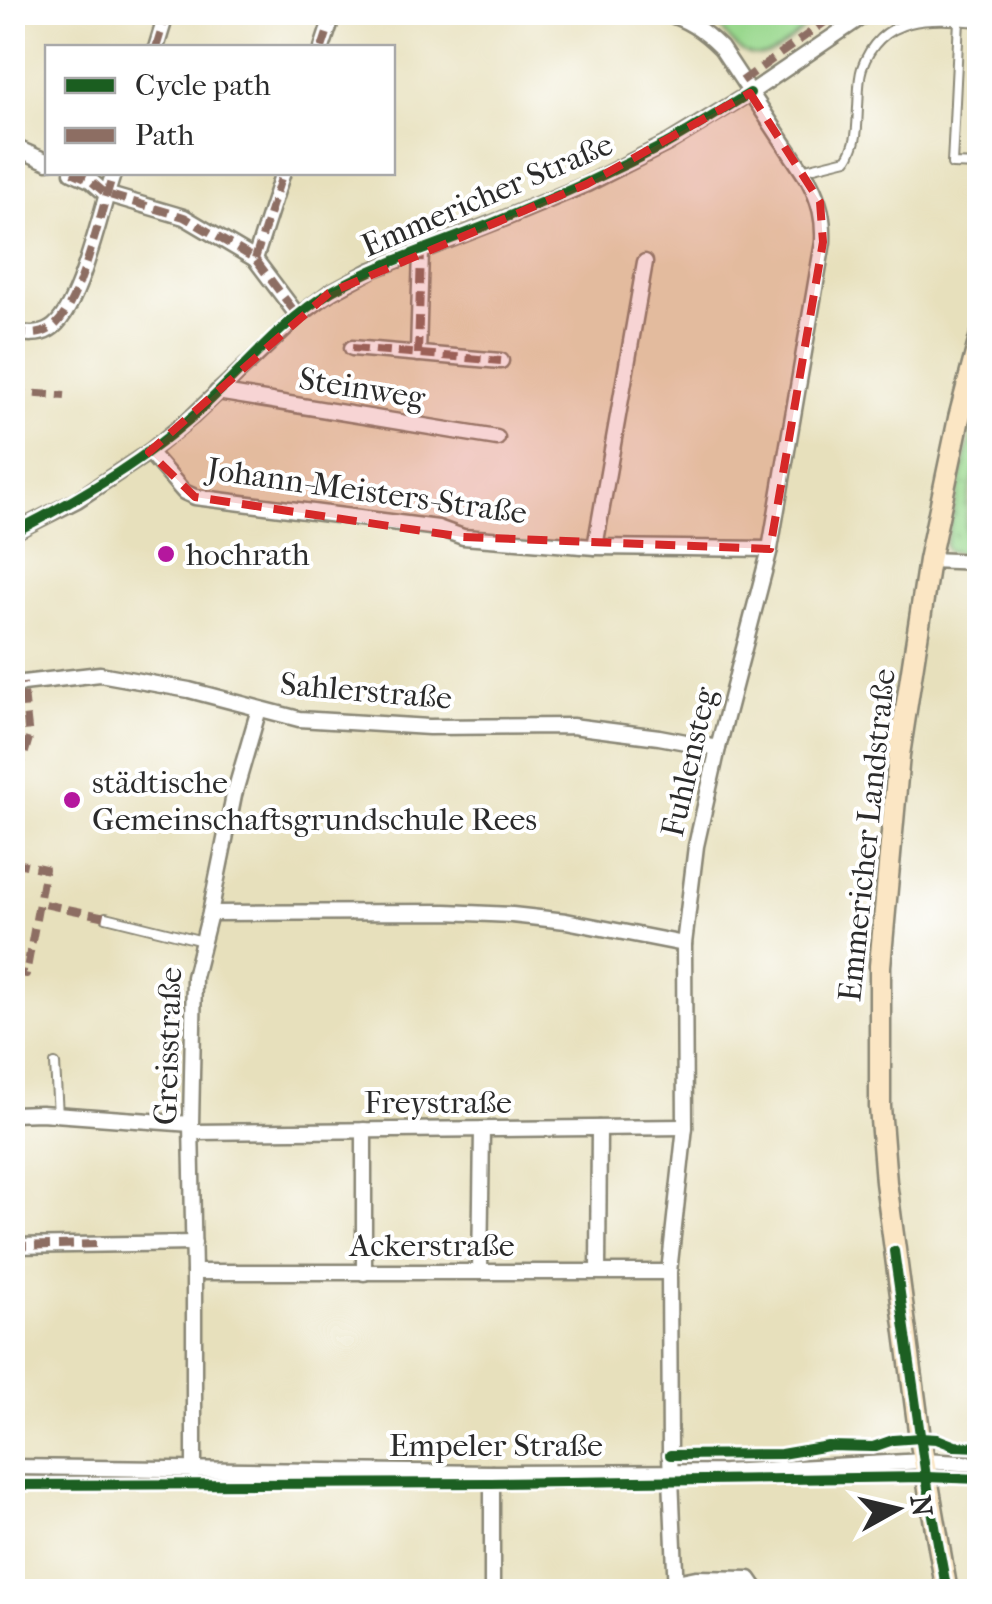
<svg xmlns="http://www.w3.org/2000/svg" width="992" height="1604" font-family="'IM FELL French Canon',serif">
  <style>
    .grass { fill: url(#grass-dots); stroke: #62825c; stroke-width: 2.5 }
    .garden { fill: #99d88d; stroke: #62825c; stroke-width: 2.5 }
    .lines { fill: none; stroke-linecap: round; stroke-linejoin: round }
    .service-casing { stroke: #898674; stroke-width: 12 }
    .minor-casing { stroke: #898674; stroke-width: 19 }
    .secondary-casing { stroke: #898674; stroke-width: 25 }
    .service { stroke: #fff; stroke-width: 8 }
    .minor { stroke: #fff; stroke-width: 14 }
    .secondary { stroke: #fbe6c4; stroke-width: 20 }
    .quiet { stroke: #8d6e63; stroke-width: 8; stroke-dasharray: 15 8; stroke-linecap: butt }
    .cycleway-casing { stroke: #fff; stroke-width: 16 }
    .cycleway { stroke: #1b5e20; stroke-width: 10 }
    .marked { fill: #d62828; fill-opacity: 0.2; stroke: #d62828; stroke-width: 8; stroke-dasharray: 20 12; stroke-linejoin: round }
    .poi-dot { fill: #b5179e; stroke: #fff; stroke-width: 4 }
    .labels { text-anchor: middle; dominant-baseline: central; stroke-width: 8; stroke-linejoin: round; paint-order: stroke }
    .street-label { font-size: 32px; fill: #2b2b2b; stroke: #fff }
    .poi-label { font-size: 32px; fill: #2b2b2b; stroke: #fff; text-anchor: start }
  </style>
  <defs>
    <pattern id="grass-dots" width="8" height="8" patternUnits="userSpaceOnUse" patternTransform="scale(2.5)"><rect width="8" height="8" fill="#99d88d"/><path d="M2 2h.1M6 6h.1" fill="none" stroke="#84ba7a" stroke-width="1.8" stroke-linecap="round"/></pattern>
  </defs>
  <rect width="100%" height="100%" fill="#fff"/>
  <filter id="ink" filterUnits="userSpaceOnUse"><feTurbulence type="fractalNoise" baseFrequency=".01" numOctaves="2"/><feDisplacementMap in="SourceGraphic" scale="20" xChannelSelector="R" yChannelSelector="G"/><feConvolveMatrix kernelMatrix="1 2 1 2 8 2 1 2 1" color-interpolation-filters="sRGB"/></filter>
  <filter id="wash" filterUnits="userSpaceOnUse"><feTurbulence type="fractalNoise" baseFrequency=".0048" numOctaves="4" result="noise"/><feDisplacementMap in="SourceGraphic" scale="40" xChannelSelector="R" yChannelSelector="G"/><feGaussianBlur stdDeviation="2.25" result="paint"/><feColorMatrix in="noise" values="0 0 0 0 0 0 0 0 0 0 0 0 0 0 0 0 0 1.4 0 .05"/><feComposite in="paint" operator="in"/></filter>
  <g filter="url(#wash)">
    <rect width="100%" height="100%" fill="#e7e0bc"/>
    <polygon class="grass" points="979,400 979,456 968,499 964,553 948,551 945,546"/>
    <path class="garden" d="M703,13H813L812,22C787,42 760,75 731,41C722,30 715,20 703,13Z"/>
  </g>
  <g filter="url(#ink)">
    <g class="lines">
      <g class="service-casing">
        <g id="service">
          <polyline points="959,20 952,164 980,165"/>
          <path d="M802,170L847,159C858,142 857,127 858,107C859,95 858,80 862,68C881,13 932,18 980,22"/>
          <polyline points="106,917 203,941"/>
          <polyline points="55,1064 58,1115"/>
        </g>
      </g>
      <g class="minor-casing">
        <g id="minor">
          <path d="M662,12C687,19 703,30 721,48L809,181C820,202 824,219 823,242L770,549L718,748L696,846L684,944L685,1127L669,1272L670,1455L676,1592"/>
          <polyline points="156,48 167,12"/>
          <polyline points="322,48 334,12"/>
          <polyline points="12,146 48,162"/>
          <polyline points="72,172 90,180 106,194 184,217 255,259 298,316"/>
          <polyline points="255,259 283,172"/>
          <path d="M12,332C25,334 39,336 50,329C80,312 101,207 114,172"/>
          <polyline points="352,348 501,361"/>
          <polyline points="418,354 421,251"/>
          <polyline points="217,392 497,438"/>
          <polyline points="149,452 184,492 195,497 438,528 463,537 595,547 770,549"/>
          <polyline points="12,533 77,500 149,452 192,417 298,316 329,293 372,270 503,219 587,184 668,143 750,93 869,12"/>
          <polyline points="595,547 645,262"/>
          <polyline points="929,560 980,562"/>
          <polyline points="12,688 23,683 100,674 189,690 299,719 429,727 572,726 659,737 718,748"/>
          <polyline points="210,913 446,912 512,915 566,921 684,944"/>
          <polyline points="12,1114 41,1113 191,1124"/>
          <polyline points="192,1132 685,1127"/>
          <polyline points="12,1246 194,1243"/>
          <polyline points="598,1271 599,1128"/>
          <polyline points="194,1272 669,1272"/>
          <polyline points="480,1272 482,1130"/>
          <polyline points="364,1273 364,1130"/>
          <polyline points="12,1467 492,1473 724,1472 923,1461 980,1464"/>
          <polyline points="194,1471 194,1272 191,1124 194,977 210,913 234,795 259,709"/>
          <polyline points="676,1582 696,1578 749,1579 758,1592"/>
          <polyline points="492,1592 492,1473"/>
        </g>
      </g>
      <g class="secondary-casing">
        <polyline id="secondary" points="947,1592 920,1438 886,1182 880,1107 880,966 899,755 929,560 959,418 980,338"/>
      </g>
      <use href="#service" class="service"/>
      <use href="#minor" class="minor"/>
      <use href="#secondary" class="secondary"/>
      <g class="quiet">
        <polyline points="156,48 167,12"/>
        <polyline points="322,48 334,12"/>
        <polyline points="742,81 839,12"/>
        <polyline points="72,172 90,180 106,194 184,217 255,259 298,316"/>
        <polyline points="255,259 283,172"/>
        <path d="M12,332C25,334 39,336 50,329C80,312 101,207 114,172"/>
        <polyline points="352,348 501,361"/>
        <polyline points="418,354 421,251"/>
        <polyline points="12,392 65,396"/>
        <polyline points="12,797 29,738 23,683"/>
        <polyline points="12,862 45,869 39,903"/>
        <polyline points="12,972 26,974 39,903 106,917"/>
        <polyline points="12,1128 17,1246"/>
        <polyline points="12,1246 98,1244"/>
      </g>
      <g class="cycleway-casing">
        <g id="cycleway">
          <path d="M12,533C76,501 137,465 191,418C238,377 278,323 332,291C387,259 449,242 507,217C561,195 614,171 666,144C695,128 722,110 750,93"/>
          <polyline points="894,1251 926,1477 947,1592"/>
          <polyline points="670,1455 781,1454 828,1446 873,1447 893,1440 920,1438 937,1439 955,1446 980,1447"/>
          <polyline points="12,1485 491,1483 926,1477 980,1479"/>
        </g>
      </g>
      <use href="#cycleway" class="cycleway"/>
    </g>
  </g>
  <path class="marked" d="M750,93L820,202L823,242L770,549L463,537L195,497L149,452L329,293L587,184Z"/>
  <g class="poi-dot">
    <circle cx="166" cy="554" r="10"/>
    <circle cx="72" cy="800" r="10"/>
  </g>
  <g class="labels">
    <g class="street-label">
      <text transform="translate(487 195) rotate(-23)">Emmericher Straße</text>
      <text transform="translate(362 388) rotate(9)">Steinweg</text>
      <text transform="translate(367 491) rotate(8)">Johann-Meisters-Straße</text>
      <text transform="translate(366 691) rotate(5)">Sahlerstraße</text>
      <text transform="translate(689 762) rotate(-77)">Fuhlensteg</text>
      <text transform="translate(867 835) rotate(-84)">Emmericher Landstraße</text>
      <text transform="translate(168 1046) rotate(-88)">Greisstraße</text>
      <text x="438" y="1102">Freystraße</text>
      <text x="432" y="1245">Ackerstraße</text>
      <text x="496" y="1445">Empeler Straße</text>
    </g>
    <g class="poi-label">
      <text x="186" y="554">hochrath</text>
      <text x="92" y="782">städtische<tspan x="92" dy="37">Gemeinschaftsgrundschule Rees</tspan></text>
    </g>
  </g>
  <rect width="992" height="1604" fill="none" stroke="#fff" stroke-width="50"/>
  <rect x="45" y="45" width="350" height="130" fill="#ffffff" stroke="#aaaaaa" stroke-width="2.5"/>
  <rect x="65" y="78" width="50" height="15" fill="#1b5e20" stroke="#aaaaaa" stroke-width="2.5"/>
  <text x="135" y="95" font-size="30" fill="#2b2b2b">Cycle path</text>
  <rect x="65" y="128" width="50" height="15" fill="#8d6e63" stroke="#aaaaaa" stroke-width="2.5"/>
  <text x="135" y="145" font-size="30" fill="#2b2b2b">Path</text>
  <g transform="translate(897 1509) rotate(82)" stroke="#ffffff" stroke-width="8" paint-order="stroke">
  <path d="M0-8L18 38L0 25L-18 38Z" fill="#2b2b2b"/>
  <text y="-15" font-size="28" font-weight="bold" text-anchor="middle" fill="#2b2b2b">N</text>
  </g>
</svg>
